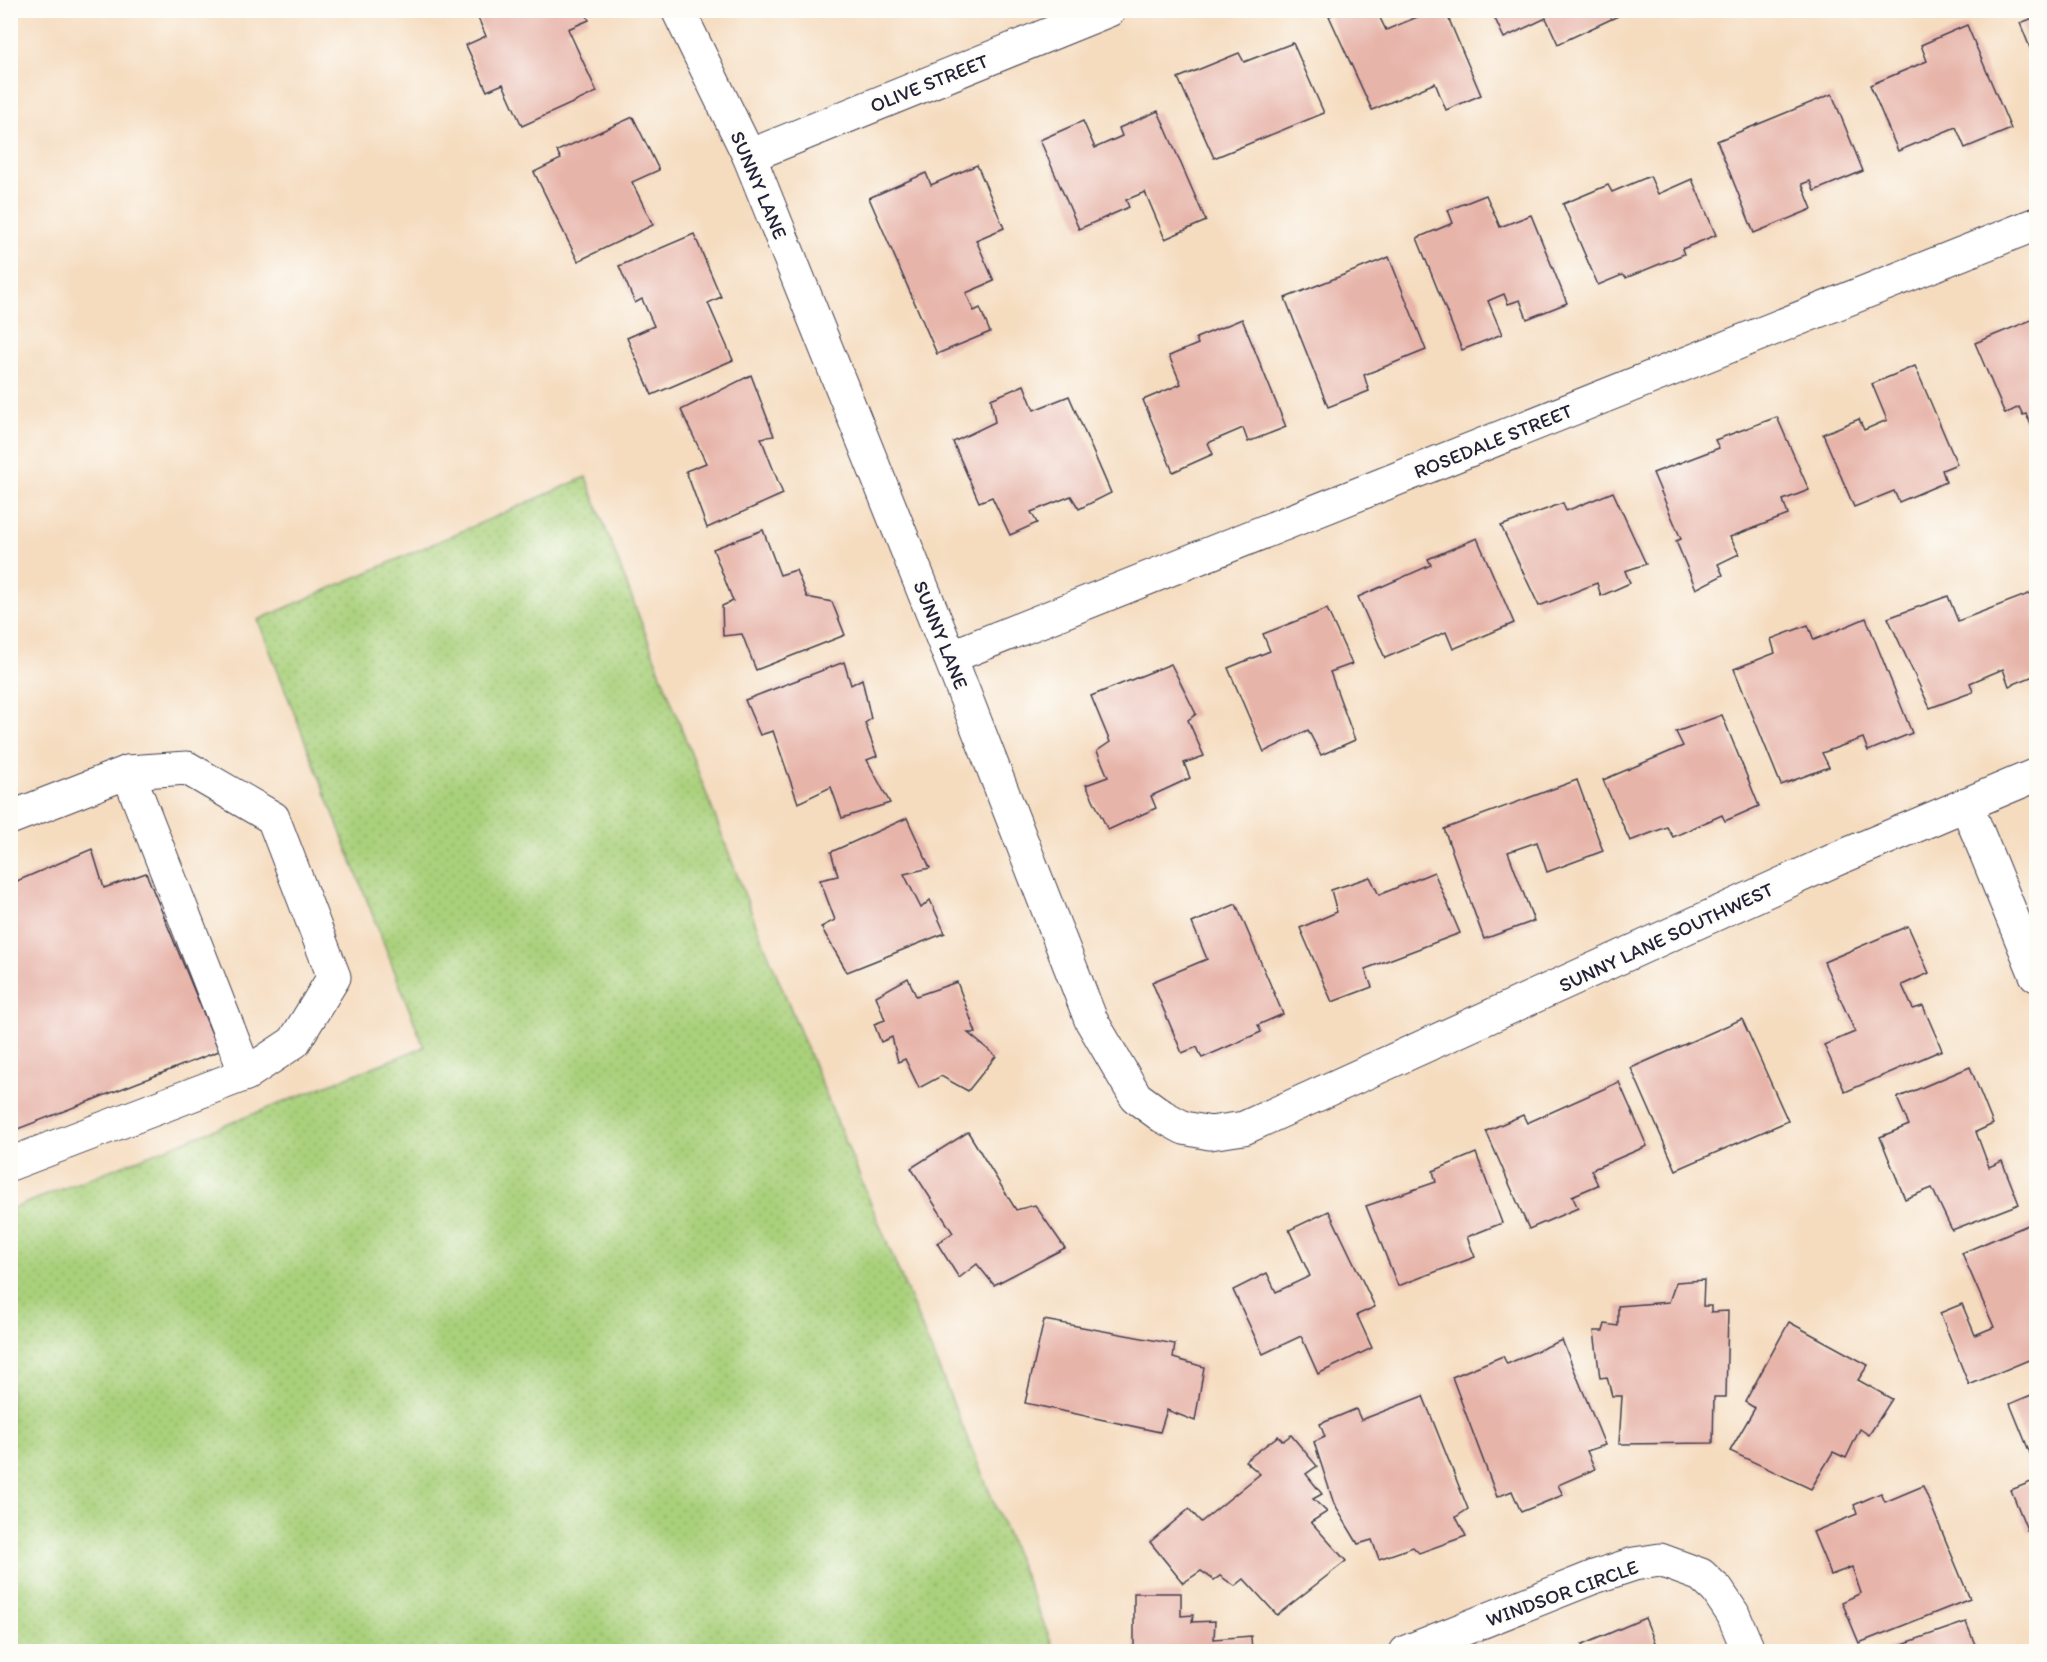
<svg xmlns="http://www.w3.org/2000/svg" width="2047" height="1662" font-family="Itim,sans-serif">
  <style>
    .grass { fill: url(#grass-dots); stroke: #66795a; stroke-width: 1.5 }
    .building { fill: #e7b4a9 }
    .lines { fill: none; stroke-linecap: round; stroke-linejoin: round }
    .minor-casing { stroke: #423e4f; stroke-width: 35 }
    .minor { stroke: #fff; stroke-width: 33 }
    .labels { text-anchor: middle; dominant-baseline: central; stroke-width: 4.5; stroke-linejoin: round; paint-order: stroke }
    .street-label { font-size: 20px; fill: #22223b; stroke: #fdfcf7 }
  </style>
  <defs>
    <pattern id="grass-dots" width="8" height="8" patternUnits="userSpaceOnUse" patternTransform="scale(1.5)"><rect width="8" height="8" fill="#a9d07a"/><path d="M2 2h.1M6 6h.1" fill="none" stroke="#91b26a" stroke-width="1.8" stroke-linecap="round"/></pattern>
  </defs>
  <rect width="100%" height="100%" fill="#fdfcf7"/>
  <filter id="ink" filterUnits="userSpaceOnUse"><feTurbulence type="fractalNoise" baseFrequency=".0167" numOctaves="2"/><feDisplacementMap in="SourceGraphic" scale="12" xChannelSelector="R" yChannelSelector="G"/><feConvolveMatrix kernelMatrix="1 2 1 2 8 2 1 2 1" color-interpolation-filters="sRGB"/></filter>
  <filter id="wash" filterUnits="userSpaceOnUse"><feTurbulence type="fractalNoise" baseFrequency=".008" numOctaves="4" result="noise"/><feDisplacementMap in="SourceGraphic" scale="24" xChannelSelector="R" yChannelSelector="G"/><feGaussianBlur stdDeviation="1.35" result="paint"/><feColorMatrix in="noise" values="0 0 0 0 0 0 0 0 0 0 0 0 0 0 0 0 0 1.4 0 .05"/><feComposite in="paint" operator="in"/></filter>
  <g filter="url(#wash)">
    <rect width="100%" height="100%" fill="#f5dcbf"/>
    <polygon class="grass" points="586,477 755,922 1055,1651 11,1651 11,1209 424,1047 258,620"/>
    <g id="blocks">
      <g class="building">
        <polygon points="482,10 584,10 589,20 568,29 597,92 522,126 503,84 487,91 466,45 486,36 476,13"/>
        <polygon points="1344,10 1376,10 1386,30 1434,10 1445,10 1481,95 1446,110 1435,83 1372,110 1329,16"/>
        <polygon points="1491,10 1618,10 1620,15 1558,44 1546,18 1504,38"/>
        <polygon points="2036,17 2036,63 2020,23"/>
        <polygon points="1967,25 2011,129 1965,148 1956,127 1898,151 1870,85 1927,61 1921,45"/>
        <polygon points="1293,43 1324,113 1214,158 1178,78 1239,53 1244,62"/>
        <polygon points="1832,94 1863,171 1814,191 1810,181 1802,184 1812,209 1754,233 1717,141"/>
        <polygon points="1158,111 1206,221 1165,239 1145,192 1126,200 1129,207 1079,229 1040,140 1083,121 1095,148 1122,136 1119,128"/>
        <polygon points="633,117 659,170 632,182 653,225 578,261 534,172 561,159 557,151"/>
        <polygon points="977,165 1004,228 976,240 994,281 966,293 974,311 980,308 990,332 937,354 869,198 926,173 931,185"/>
        <polygon points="1650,176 1658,194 1692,179 1716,235 1682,249 1684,254 1626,278 1622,275 1598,285 1563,204 1608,185 1612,192"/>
        <polygon points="1486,195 1500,227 1531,215 1567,303 1527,319 1520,300 1508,304 1504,294 1488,301 1502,334 1462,350 1417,238 1453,223 1448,210"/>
        <polygon points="694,234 721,297 708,303 733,360 652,395 627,338 654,326 642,299 635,303 619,266"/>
        <polygon points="1389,257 1426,350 1364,375 1369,391 1328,407 1285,298"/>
        <polygon points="2036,318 2036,425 2032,427 2026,414 2023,415 2019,407 2005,414 1975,343"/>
        <polygon points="1242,319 1286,427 1248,442 1243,428 1208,443 1213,454 1173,472 1143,400 1181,384 1169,356 1198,344 1196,338"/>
        <polygon points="1915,366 1957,464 1942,470 1946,482 1899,502 1894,491 1854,507 1823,434 1859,419 1864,430 1887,420 1872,384"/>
        <polygon points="751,375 774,436 761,438 783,494 707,528 686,471 706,463 681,410"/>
        <polygon points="1024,385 1034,410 1069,396 1111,493 1079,509 1071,496 1031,512 1037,523 1010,535 992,497 979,502 953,442 995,422 991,399"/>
        <polygon points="1777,417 1809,490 1783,500 1788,515 1730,537 1739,554 1718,564 1723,575 1696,589 1676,541 1681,539 1653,473 1719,448 1715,440"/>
        <polygon points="1613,492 1646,564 1625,571 1630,583 1601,596 1597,583 1539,606 1501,526 1563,503 1566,511"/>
        <polygon points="763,530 780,575 796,570 807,597 832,602 845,635 756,670 742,634 723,636 722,606 733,601 713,549"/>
        <polygon points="1477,538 1514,623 1453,649 1446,632 1385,658 1358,597 1431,565 1428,559"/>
        <polygon points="2036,591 2036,675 2009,686 2003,669 1970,683 1973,692 1930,708 1888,618 1948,596 1958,621"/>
        <polygon points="1327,609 1352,664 1330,672 1355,740 1321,755 1308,730 1264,752 1228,668 1270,651 1263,634"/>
        <polygon points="1866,618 1912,733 1868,751 1863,738 1822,753 1829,767 1781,785 1734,669 1775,653 1771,639 1808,625 1814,640"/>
        <polygon points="844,662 851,685 862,679 871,719 865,723 877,756 867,760 890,803 842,818 831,787 798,803 773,731 760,735 745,700"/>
        <polygon points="1171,664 1196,714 1188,720 1204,756 1184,763 1190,778 1151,796 1156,808 1108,830 1086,785 1108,777 1097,751 1110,742 1091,696"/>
        <polygon points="1722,715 1759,806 1725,821 1722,815 1673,837 1667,827 1630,841 1603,780 1683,746 1676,732"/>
        <polygon points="1577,780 1603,851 1547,872 1537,842 1508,852 1534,921 1484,939 1444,829"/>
        <polygon points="907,818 930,868 904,874 921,908 930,900 945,933 847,972 821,927 835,920 820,880 838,876 831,852"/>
        <polygon points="92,849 104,888 146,873 219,1051 10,1132 10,927 14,926 10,917 10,884"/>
        <polygon points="1434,872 1460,933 1365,969 1372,987 1332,1002 1300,928 1337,912 1331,890 1370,877 1379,895"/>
        <polygon points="1236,904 1283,1014 1258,1025 1261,1032 1202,1058 1197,1047 1182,1053 1152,982 1207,959 1192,923"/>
        <polygon points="1908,926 1929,973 1902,985 1913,1009 1923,1006 1942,1050 1845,1092 1824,1045 1855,1032 1824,962"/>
        <polygon points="908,978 916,996 957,982 976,1033 968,1033 996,1056 968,1091 941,1076 919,1088 905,1059 898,1062 892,1037 881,1042 874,1024 885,1020 876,996"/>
        <polygon points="1742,1019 1788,1121 1676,1170 1631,1068"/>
        <polygon points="1970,1067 1993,1124 1976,1132 1989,1167 2002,1161 2019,1204 1952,1230 1932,1188 1905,1199 1880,1137 1909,1125 1897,1098"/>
        <polygon points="1619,1082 1647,1146 1591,1170 1598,1185 1572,1196 1578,1208 1529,1229 1486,1131 1523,1115 1527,1123"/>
        <polygon points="968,1132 1016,1210 1035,1205 1065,1248 994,1285 977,1264 959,1278 937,1243 953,1233 911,1168"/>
        <polygon points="1476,1153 1502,1223 1467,1237 1475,1257 1398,1286 1366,1206 1436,1182 1433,1171"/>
        <polygon points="1329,1211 1375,1307 1357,1315 1372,1348 1318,1374 1301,1336 1263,1354 1233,1290 1267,1273 1276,1292 1310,1276 1289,1230"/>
        <polygon points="2035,1222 2036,1357 1969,1385 1940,1313 1962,1304 1975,1335 1994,1327 1962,1253"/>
        <polygon points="1704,1280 1703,1306 1711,1306 1711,1312 1728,1311 1726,1397 1714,1397 1713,1443 1619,1444 1622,1396 1612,1396 1607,1377 1600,1378 1594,1331 1603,1331 1605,1324 1618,1326 1618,1306 1669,1302 1676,1282"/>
        <polygon points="1044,1320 1175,1344 1173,1358 1204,1367 1195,1421 1167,1410 1160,1432 1025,1403"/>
        <polygon points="1789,1322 1868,1365 1858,1380 1892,1399 1869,1435 1860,1429 1846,1458 1833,1452 1811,1489 1730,1451 1755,1408 1745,1402"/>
        <polygon points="1562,1340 1605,1445 1587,1451 1595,1469 1558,1485 1563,1495 1521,1512 1512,1491 1497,1497 1452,1377 1503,1356 1507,1364"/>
        <polygon points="2036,1393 2036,1468 2010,1404"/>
        <polygon points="1423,1396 1468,1509 1456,1517 1466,1536 1419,1553 1413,1547 1379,1559 1372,1540 1358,1544 1334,1504 1314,1442 1325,1437 1320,1424 1356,1409 1361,1420"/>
        <polygon points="1291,1435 1317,1466 1306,1474 1322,1494 1313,1499 1327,1512 1311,1522 1346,1561 1277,1615 1244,1579 1235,1586 1220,1576 1214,1580 1201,1571 1183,1583 1150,1542 1189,1509 1201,1522 1260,1474 1245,1461 1278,1436 1283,1441"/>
        <polygon points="2036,1480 2036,1529 2028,1532 2011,1490"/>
        <polygon points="1923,1486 1970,1599 1859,1643 1842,1602 1861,1593 1852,1567 1831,1575 1813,1532 1857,1514 1854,1505 1881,1493 1885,1502"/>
        <polygon points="1134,1593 1181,1593 1181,1616 1193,1615 1192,1622 1215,1621 1214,1639 1251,1636 1252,1652 1134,1652"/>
        <polygon points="1645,1618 1659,1652 1585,1652 1582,1645"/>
        <polygon points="1966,1622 1978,1652 1882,1652 1882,1651"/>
      </g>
    </g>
  </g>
  <g filter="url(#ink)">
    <use href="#blocks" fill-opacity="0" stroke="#423e4f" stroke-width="1.5"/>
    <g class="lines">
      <g class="minor-casing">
        <g id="minor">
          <polyline points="678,10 749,156 950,657 1091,1020 1136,1097 1162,1116 1184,1128 1210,1133 1244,1128 1839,858 2036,775"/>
          <polyline points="749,156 1109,10"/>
          <polyline points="950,657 2036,224"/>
          <polyline points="128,772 187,768 273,818 334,977 294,1042 246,1074"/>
          <polyline points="1966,804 2036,975"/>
          <polyline points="10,818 128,772 246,1074 10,1164"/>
          <polyline points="1406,1652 1594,1577 1634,1564 1660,1560 1701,1575 1717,1590 1733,1614 1749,1652"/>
        </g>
      </g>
      <use href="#minor" class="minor"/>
    </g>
  </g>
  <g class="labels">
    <g class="street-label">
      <text transform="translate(929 83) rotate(-22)">OLIVE STREET</text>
      <text transform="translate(759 185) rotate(67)">SUNNY LANE</text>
      <text transform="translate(1493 441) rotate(-22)">ROSEDALE STREET</text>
      <text transform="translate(941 635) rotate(68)">SUNNY LANE</text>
      <text transform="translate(1666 937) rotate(-25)">SUNNY LANE SOUTHWEST</text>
      <text transform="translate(1562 1593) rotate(-20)">WINDSOR CIRCLE</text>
    </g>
  </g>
  <rect width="2047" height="1662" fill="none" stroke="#fdfcf7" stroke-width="36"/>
</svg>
